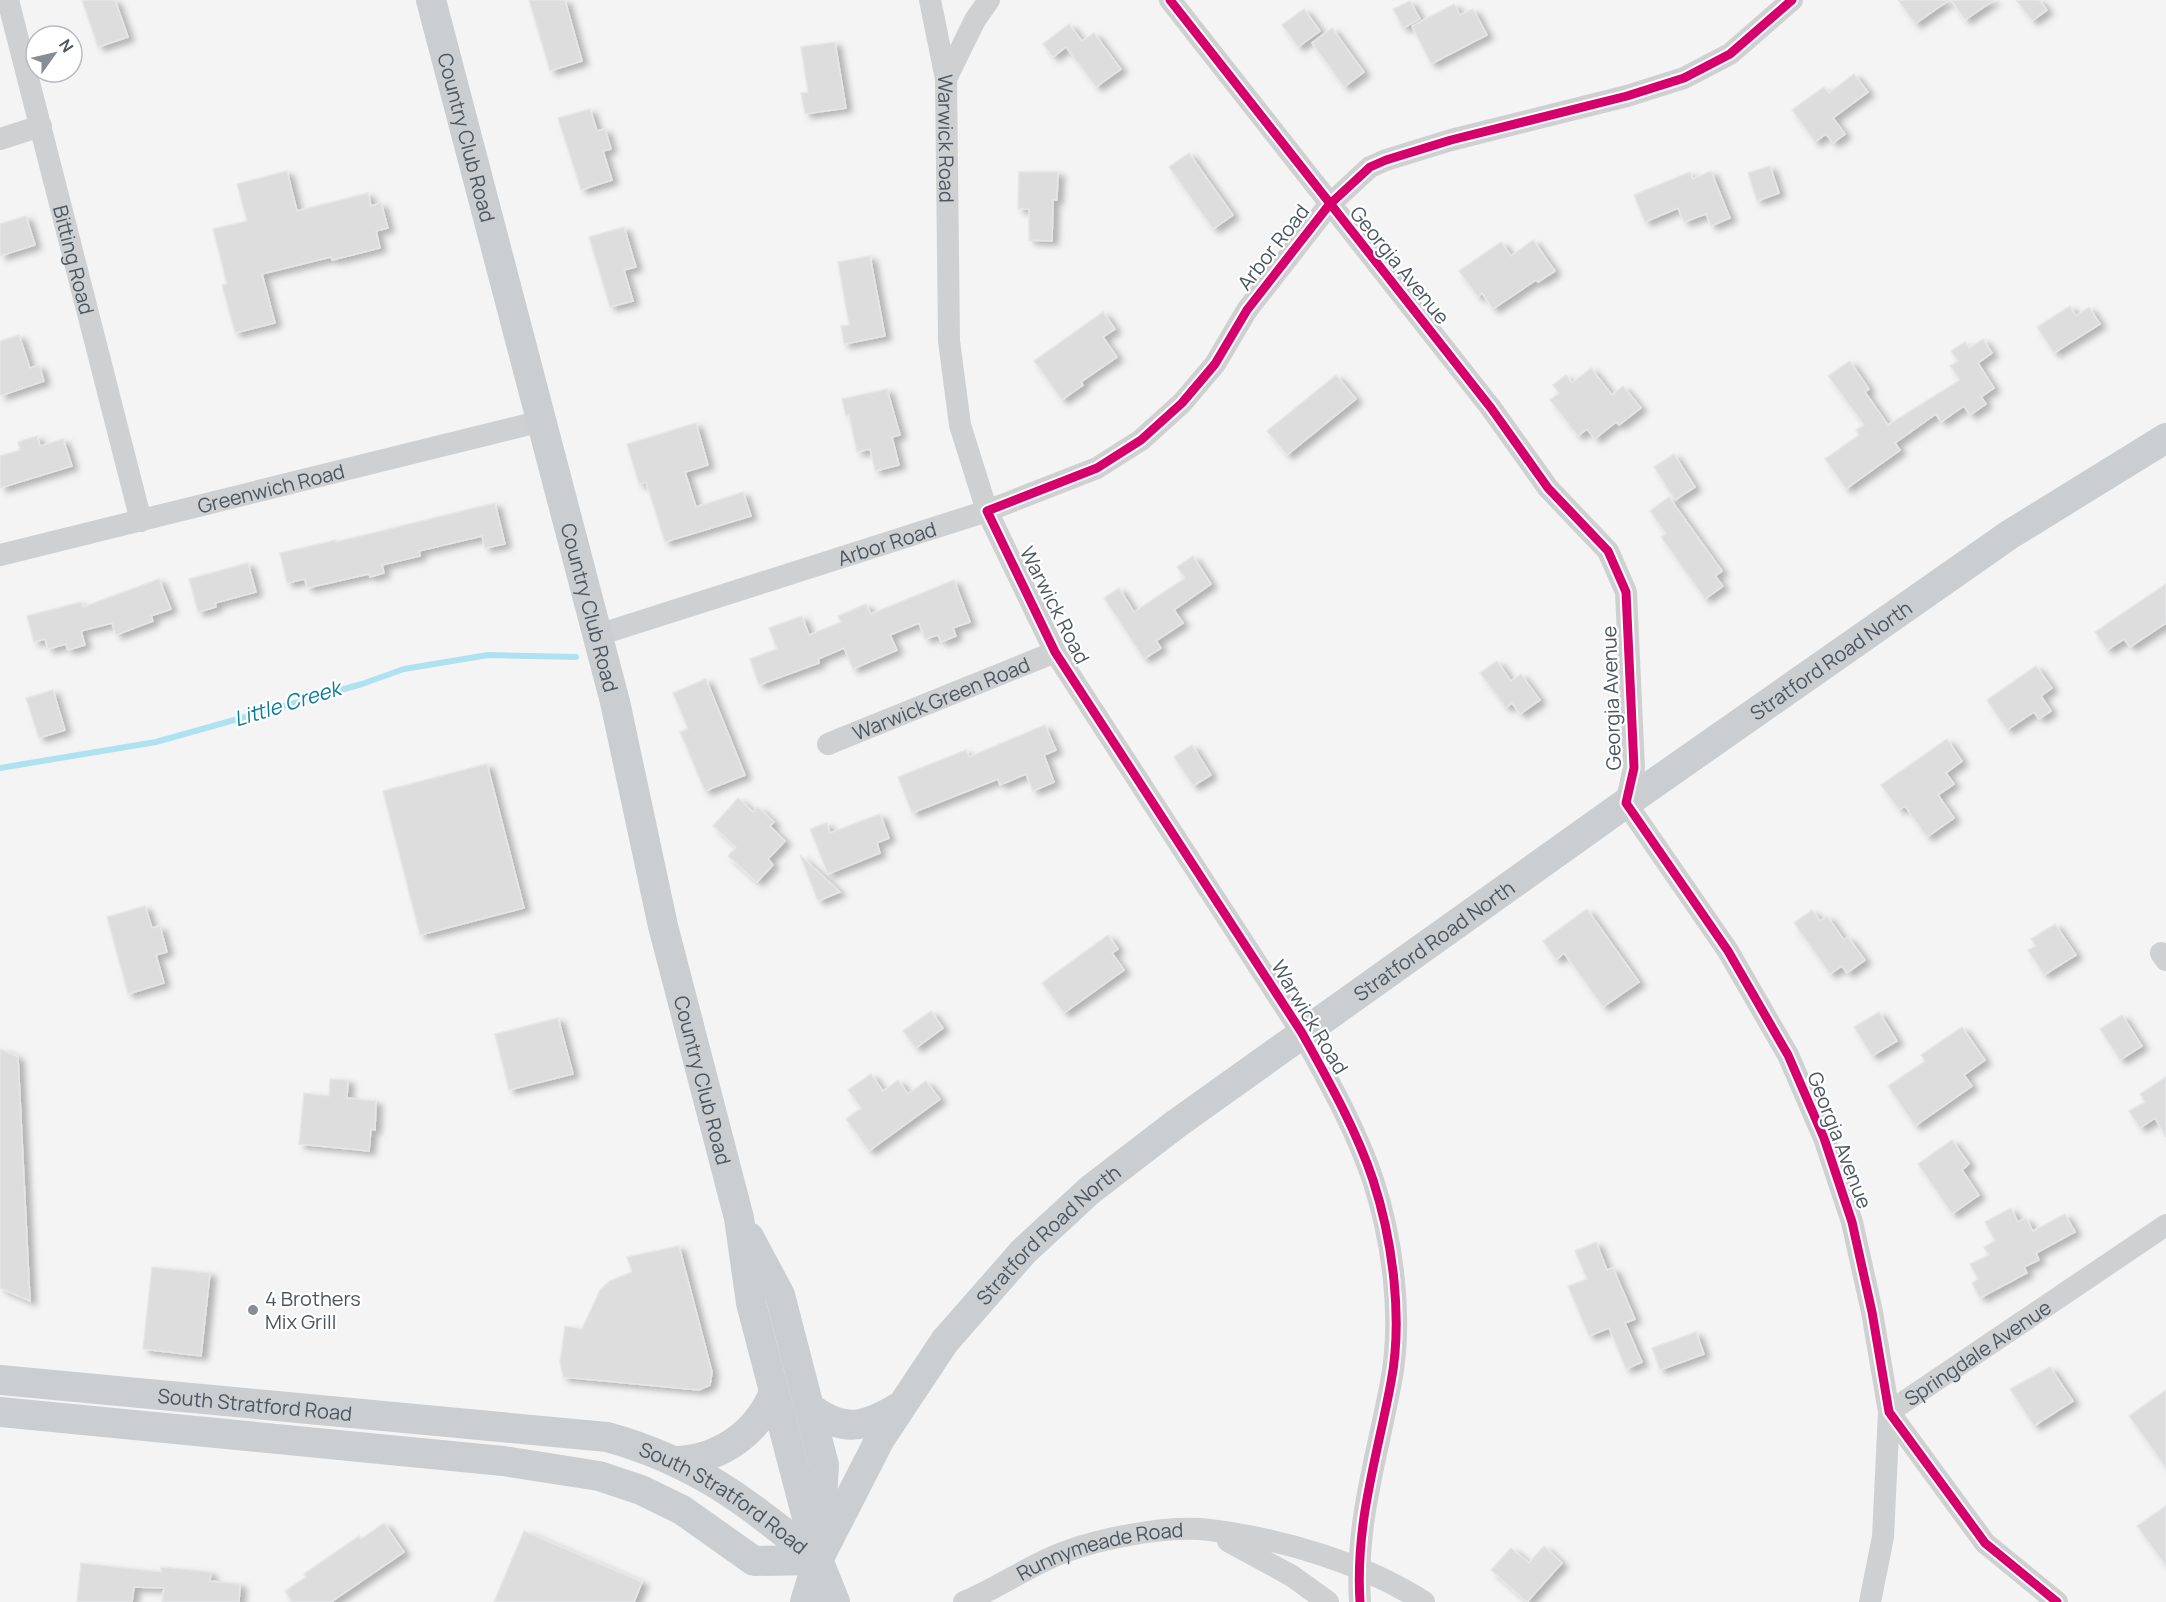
<svg xmlns="http://www.w3.org/2000/svg" width="2166" height="1602" font-family="Manrope,sans-serif">
  <style>
    .lines { fill: none; stroke-linecap: round; stroke-linejoin: round }
    .stream { stroke: #aee2f0; stroke-width: 6 }
    .building { fill: #ddddde; stroke: #e5e6e7; stroke-width: 1.5; filter: url(#shadow) }
    .minor { stroke: #ced0d2; stroke-width: 22 }
    .major { stroke: #caced1; stroke-width: 30 }
    .cycleway-casing { stroke: #fff; stroke-width: 13 }
    .cycleway { stroke: #d6006c; stroke-width: 9 }
    .poi-dot { fill: #868d94; stroke: #fff; stroke-width: 2 }
    .labels { text-anchor: middle; dominant-baseline: central; stroke-width: 4.5; stroke-linejoin: round; paint-order: stroke }
    .street-label { font-size: 20px; fill: #4a5661; stroke: #fff }
    .poi-label { font-size: 20px; fill: #4a5661; stroke: #fff; text-anchor: start }
    .water-label { font-size: 21px; font-style: italic; fill: #0c7c9b; stroke: #fff }
  </style>
  <defs>
    <filter id="shadow"><feDropShadow dx="6" dy="4" stdDeviation="3" flood-color="#0004"/></filter>
  </defs>
  <rect width="100%" height="100%" fill="#f4f4f4"/>
  <g class="lines">
    <polyline class="stream" points="0,768 156,742 362,684 404,669 488,655 576,657"/>
  </g>
  <g class="building">
    <polygon points="82,0 115,0 128,37 98,47"/>
    <polygon points="529,0 565,0 582,61 550,71"/>
    <polygon points="1898,0 1949,0 1915,24"/>
    <polygon points="1951,0 1994,0 1965,20"/>
    <polygon points="2016,0 2039,0 2047,10 2032,21"/>
    <polygon points="1410,1 1420,19 1403,28 1393,9"/>
    <polygon points="1454,4 1460,15 1473,9 1487,35 1431,64 1412,26"/>
    <polygon points="1304,9 1320,31 1298,47 1282,25"/>
    <polygon points="1069,24 1082,41 1094,33 1121,69 1096,87 1066,47 1053,57 1043,44"/>
    <polygon points="1332,28 1364,72 1344,87 1312,43"/>
    <polygon points="835,42 846,108 805,114 801,93 808,92 801,47"/>
    <polygon points="1854,74 1868,92 1833,118 1845,134 1833,143 1826,134 1815,142 1792,110 1824,87 1829,93"/>
    <polygon points="590,109 597,131 605,129 611,149 603,151 612,180 581,190 558,118"/>
    <polygon points="1189,153 1233,215 1213,229 1169,167"/>
    <polygon points="1770,166 1779,193 1757,201 1748,173"/>
    <polygon points="287,171 297,211 368,193 371,206 381,203 388,228 376,231 380,248 332,260 331,257 262,274 275,323 235,333 222,285 227,284 213,229 247,221 237,184"/>
    <polygon points="1711,171 1730,218 1711,226 1706,214 1684,222 1678,208 1645,222 1634,195 1690,172 1693,179"/>
    <polygon points="1019,172 1058,172 1057,200 1053,200 1052,241 1029,240 1029,209 1018,209"/>
    <polygon points="26,216 35,245 0,256 0,224"/>
    <polygon points="624,227 636,267 624,270 633,301 610,307 589,237"/>
    <polygon points="1533,240 1555,271 1538,282 1536,280 1493,309 1482,293 1478,297 1459,271 1501,242 1511,256"/>
    <polygon points="870,256 885,336 844,344 841,326 849,325 838,262"/>
    <polygon points="2070,306 2076,316 2089,307 2100,324 2054,353 2037,327"/>
    <polygon points="1103,312 1115,329 1103,337 1117,357 1081,382 1083,385 1062,400 1034,361"/>
    <polygon points="19,335 30,368 39,365 44,381 0,396 0,341"/>
    <polygon points="1983,339 1992,353 1978,363 1994,388 1981,397 1986,404 1970,415 1964,406 1941,422 1936,414 1895,443 1900,450 1846,489 1825,459 1859,435 1856,430 1864,425 1828,376 1850,361 1869,389 1865,392 1888,425 1960,380 1950,366 1958,361 1951,351 1965,342 1969,348"/>
    <polygon points="1591,368 1612,395 1623,386 1641,408 1619,425 1616,422 1595,439 1587,429 1578,436 1550,400 1559,393 1553,385 1566,375 1572,383"/>
    <polygon points="1336,375 1356,399 1287,455 1267,431"/>
    <polygon points="887,389 900,435 892,437 899,465 875,471 870,449 857,452 849,415 846,416 842,399"/>
    <polygon points="696,423 708,465 685,472 696,507 743,492 751,516 665,542 646,482 639,484 627,444"/>
    <polygon points="37,436 40,446 63,439 72,466 0,488 0,456 20,450 18,442"/>
    <polygon points="1674,454 1695,487 1675,500 1654,467"/>
    <polygon points="1669,497 1722,571 1715,576 1723,586 1705,599 1661,537 1666,534 1650,511"/>
    <polygon points="495,503 505,544 485,548 482,536 419,551 420,556 382,565 384,573 370,577 369,574 307,588 305,579 287,583 280,553 336,540 336,542"/>
    <polygon points="1193,556 1211,584 1174,610 1183,623 1156,641 1161,648 1144,659 1104,598 1119,588 1134,612 1185,578 1177,567"/>
    <polygon points="248,563 256,592 215,603 216,607 198,612 189,579"/>
    <polygon points="159,579 171,609 151,616 153,621 116,635 112,623 81,631 85,645 68,650 66,644 48,649 45,639 34,642 27,616 81,602 83,607"/>
    <polygon points="954,580 970,622 953,628 956,636 941,642 938,635 925,639 919,623 890,635 897,650 853,669 844,648 818,659 819,663 759,685 750,659 777,649 769,628 802,616 809,635 841,622 838,616 866,604 871,614"/>
    <polygon points="2166,584 2166,623 2130,647 2124,639 2107,650 2095,632"/>
    <polygon points="1497,661 1511,681 1521,674 1540,700 1520,714 1512,703 1506,708 1480,673"/>
    <polygon points="2036,666 2052,688 2041,696 2051,711 2039,719 2034,712 2007,730 1987,700"/>
    <polygon points="706,679 745,775 705,791 680,732 688,729 673,693"/>
    <polygon points="53,690 65,730 39,738 26,698"/>
    <polygon points="1045,725 1056,750 1044,755 1054,782 1033,791 1026,774 1000,785 998,779 912,813 898,777 966,750 969,757"/>
    <polygon points="1947,739 1962,761 1946,773 1954,784 1938,795 1954,818 1927,837 1905,806 1899,810 1881,785"/>
    <polygon points="1192,745 1211,775 1193,786 1174,757"/>
    <polygon points="487,764 524,908 420,935 383,791"/>
    <polygon points="738,798 753,812 758,807 774,822 770,826 785,841 768,859 773,865 757,882 728,856 736,847 713,826"/>
    <polygon points="880,814 889,838 877,843 880,853 828,874 810,829 827,823 830,833"/>
    <polygon points="800,855 840,892 818,901"/>
    <polygon points="145,906 152,928 160,926 167,952 156,955 164,983 128,994 107,917"/>
    <polygon points="1587,909 1639,982 1603,1007 1564,953 1556,960 1543,941"/>
    <polygon points="1812,910 1820,921 1827,916 1844,940 1848,937 1865,960 1847,973 1842,966 1830,974 1794,923"/>
    <polygon points="2055,924 2076,955 2044,975 2028,950 2036,946 2031,939"/>
    <polygon points="1108,935 1118,949 1112,953 1124,970 1064,1013 1042,983"/>
    <polygon points="931,1011 943,1028 916,1048 903,1031"/>
    <polygon points="1879,1012 1897,1041 1872,1056 1854,1027"/>
    <polygon points="2122,1015 2142,1046 2120,1060 2100,1029"/>
    <polygon points="558,1018 573,1074 509,1090 495,1034"/>
    <polygon points="1962,1027 1985,1060 1964,1075 1972,1086 1915,1126 1888,1086 1925,1061 1921,1055"/>
    <polygon points="0,1049 18,1057 30,1301 0,1288"/>
    <polygon points="871,1074 883,1091 898,1080 908,1094 926,1081 940,1099 869,1151 846,1119 861,1108 848,1090"/>
    <polygon points="2166,1077 2166,1137 2155,1118 2140,1128 2129,1111 2145,1102 2140,1094"/>
    <polygon points="330,1079 348,1080 347,1098 376,1101 375,1130 371,1129 369,1151 299,1144 304,1093 329,1096"/>
    <polygon points="1952,1140 1969,1164 1962,1170 1979,1195 1952,1214 1918,1164"/>
    <polygon points="2011,1208 2018,1222 2026,1218 2033,1231 2065,1214 2075,1232 2036,1253 2039,1260 2024,1267 2027,1273 1980,1298 1972,1283 1978,1279 1970,1264 1989,1255 1984,1247 1995,1241 1985,1222"/>
    <polygon points="1596,1242 1607,1270 1613,1268 1635,1319 1625,1323 1642,1362 1626,1369 1609,1328 1589,1336 1568,1286 1587,1279 1575,1251"/>
    <polygon points="679,1246 712,1372 710,1385 699,1390 563,1377 560,1362 565,1326 582,1329 600,1290 610,1281 632,1272 627,1257"/>
    <polygon points="152,1267 210,1273 201,1356 143,1349"/>
    <polygon points="1696,1332 1704,1354 1660,1370 1652,1348"/>
    <polygon points="2050,1367 2073,1401 2034,1426 2010,1389"/>
    <polygon points="2166,1390 2166,1468 2129,1416"/>
    <polygon points="2166,1506 2166,1566 2137,1526"/>
    <polygon points="384,1523 404,1552 331,1602 292,1602 285,1591 306,1577 304,1574 359,1536 361,1539"/>
    <polygon points="524,1531 642,1582 634,1602 494,1602"/>
    <polygon points="1544,1546 1562,1563 1527,1602 1491,1570 1511,1548 1529,1563"/>
    <polygon points="81,1563 161,1572 161,1567 211,1572 210,1581 240,1584 239,1602 162,1602 164,1588 134,1587 132,1602 77,1602"/>
  </g>
  <g class="lines">
    <g class="minor">
      <path id="s1" d="M8,0L141,521"/>
      <path id="s2" d="M930,0L946,79L949,341L960,425L987,511L1055,652L1302,1033C1328,1080 1356,1129 1373,1180C1393,1241 1403,1320 1391,1382C1377,1458 1355,1523 1360,1602"/>
      <polyline points="1170,0 1491,408 1548,488 1608,551 1626,592 1634,768 1626,803 1728,951 1788,1055 1824,1138 1852,1222 1872,1312 1889,1412 1985,1543 2057,1602"/>
      <polyline points="946,79 975,20 989,0"/>
      <polyline points="0,139 41,126"/>
      <path id="s3" d="M0,555L542,421"/>
      <path id="s4" d="M598,635L987,511L1097,468L1141,440L1182,403L1215,364L1247,310L1329,205L1370,167L1386,160L1451,140L1627,96L1684,78L1730,54L1792,0"/>
      <path id="s5" d="M828,744L1055,652"/>
      <polyline points="2161,953 2166,960"/>
      <polyline points="1228,1541 1292,1576 1328,1602"/>
      <path id="s6" d="M964,1602C998,1588 1028,1566 1062,1553C1101,1538 1168,1525 1210,1530C1282,1539 1364,1563 1424,1602"/>
      <path id="s7" d="M1870,1602L1883,1537L1889,1412L2166,1225"/>
    </g>
    <g class="major">
      <path id="s8" d="M431,0L615,702L663,926L739,1218L751,1303L818,1560L835,1602"/>
      <polyline points="749,1237 780,1295 824,1465 820,1533"/>
      <path id="s9" d="M0,1380L607,1437C695,1461 749,1503 818,1560"/>
      <path d="M809,1407C843,1433 864,1428 899,1407"/>
      <polyline points="0,1412 503,1461 599,1476 641,1490 682,1510 754,1561 818,1560"/>
      <path d="M679,1461C722,1458 758,1432 774,1392"/>
      <path id="s10" d="M805,1602L818,1560L880,1439L945,1341L1024,1251L1090,1190L1176,1124L1626,803L2009,535L2166,438"/>
    </g>
    <g class="cycleway-casing">
      <g id="cycleway">
        <polyline points="1170,0 1491,408 1548,488 1608,551 1626,592 1634,768 1626,803 1728,951 1788,1055 1824,1138 1852,1222 1872,1312 1889,1412 1985,1543 2057,1602"/>
        <path d="M1360,1602C1355,1523 1377,1458 1391,1382C1403,1320 1393,1241 1373,1180C1356,1129 1328,1080 1302,1033L1055,652L987,511L1097,468L1141,440L1182,403L1215,364L1247,310L1329,205L1370,167L1386,160L1451,140L1627,96L1684,78L1730,54L1792,0"/>
      </g>
    </g>
    <use href="#cycleway" class="cycleway"/>
  </g>
  <circle class="poi-dot" cx="253" cy="1310" r="6"/>
  <g class="labels">
    <g class="street-label">
      <text stroke="none"><textPath href="#s8" startOffset="142">Country Club Road</textPath></text>
      <text stroke="none"><textPath href="#s2" startOffset="140">Warwick Road</textPath></text>
      <text transform="translate(1273 247) rotate(-52)">Arbor Road</text>
      <text stroke="none"><textPath href="#s1" startOffset="268">Bitting Road</textPath></text>
      <text transform="translate(1400 265) rotate(51)">Georgia Avenue</text>
      <text stroke="none"><textPath href="#s3" startOffset="279">Greenwich Road</textPath></text>
      <text stroke="none"><textPath href="#s4" startOffset="303">Arbor Road</textPath></text>
      <text transform="translate(1055 605) rotate(63)">Warwick Road</text>
      <text stroke="none"><textPath href="#s8" startOffset="628">Country Club Road</textPath></text>
      <text stroke="none"><textPath href="#s10" startOffset="1418">Stratford Road North</textPath></text>
      <text stroke="none"><textPath href="#s5" startOffset="122">Warwick Green Road</textPath></text>
      <text transform="translate(1611 698) rotate(-92)">Georgia Avenue</text>
      <text stroke="none"><textPath href="#s10" startOffset="932">Stratford Road North</textPath></text>
      <text transform="translate(1310 1017) rotate(59)">Warwick Road</text>
      <text stroke="none"><textPath href="#s8" startOffset="1114">Country Club Road</textPath></text>
      <text transform="translate(1840 1140) rotate(69)">Georgia Avenue</text>
      <text stroke="none"><textPath href="#s10" startOffset="446">Stratford Road North</textPath></text>
      <text stroke="none"><textPath href="#s7" startOffset="298">Springdale Avenue</textPath></text>
      <text stroke="none"><textPath href="#s9" startOffset="256">South Stratford Road</textPath></text>
      <text stroke="none"><textPath href="#s9" startOffset="742">South Stratford Road</textPath></text>
      <text stroke="none"><textPath href="#s6" startOffset="147">Runnymeade Road</textPath></text>
    </g>
    <g class="poi-label">
      <text x="265" y="1298">4 Brothers<tspan x="265" dy="23">Mix Grill</tspan></text>
    </g>
    <g class="water-label">
      <text transform="translate(287 703) rotate(-17)">Little Creek</text>
    </g>
  </g>
  <g transform="translate(54 54) rotate(56)"><circle r="28" fill="#ffffff" stroke="#b7bbc0" stroke-width="1.5"/>
  <path d="M0-4.5L10 22L0 15L-10 22Z" fill="#868d94"/>
  <text y="-9" font-size="16" font-weight="bold" text-anchor="middle" fill="#4a5661">N</text>
  </g>
</svg>
